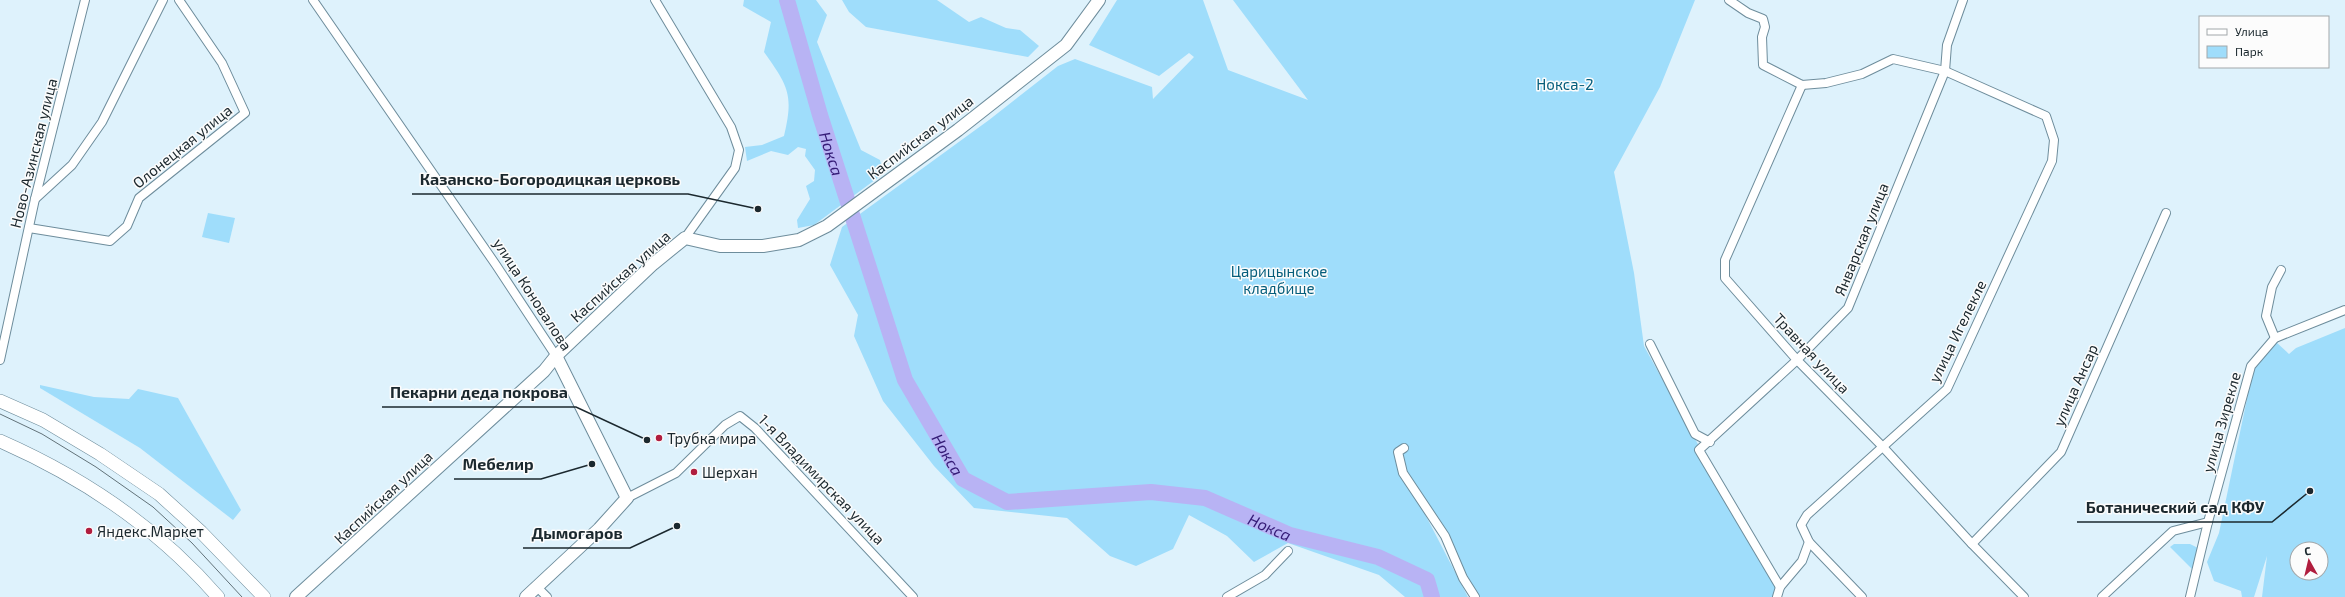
<svg xmlns="http://www.w3.org/2000/svg" width="2345" height="597" font-family="'Exo 2',sans-serif">
  <style>
    .green { fill: #9fddfb; fill-rule: evenodd }
    .lines { fill: none; stroke-linecap: round; stroke-linejoin: round }
    .river { stroke: #b8b3f4; stroke-width: 16 }
    .street-casing { stroke: #6e8d9c; stroke-width: 10 }
    .secondary-casing { stroke: #6e8d9c; stroke-width: 14 }
    .primary-casing { stroke: #6e8d9c; stroke-width: 14 }
    .street { stroke: #fff; stroke-width: 8 }
    .secondary { stroke: #fff; stroke-width: 12 }
    .primary { stroke: #fff; stroke-width: 13 }
    .tram { stroke: #627279; stroke-width: 1 }
    .poi-dot { fill: #b01d3e; stroke: #fcfcfc; stroke-width: 1.5 }
    .labels { text-anchor: middle; dominant-baseline: central; stroke-width: 3; stroke-linejoin: round; paint-order: stroke }
    .park-label { font-size: 15px; fill: #045d7b; stroke: #fcfcfc }
    .street-label { font-size: 15px; fill: #1b282e; stroke: #fcfcfc }
    .poi-label { font-size: 15px; fill: #1b282e; stroke: #fcfcfc; text-anchor: start }
    .water-label { font-size: 16px; font-style: italic; fill: #351c77; stroke: #fcfcfc }
    .leader { fill: none; stroke: #1b282e; stroke-width: 1.5 }
    .callout-dot { fill: #1b282e; stroke: #fcfcfc; stroke-width: 1.5 }
    .callout-label { font-size: 16px; text-anchor: middle; font-weight: bold; fill: #1b282e; stroke: #fcfcfc; stroke-width: 3; stroke-linejoin: round; paint-order: stroke }
  </style>
  <rect width="100%" height="100%" fill="#def2fc"/>
  <g class="green">
    <path d="M744,0H816L827,15L817,42L861,150L880,160L883,174L814,225L798,228L797,220L810,199L806,186L814,181L815,170L805,156L806,149L798,147L788,155L771,151L747,161L745,147L762,145L784,136C794,94 788,86 764,52L771,22L743,6Z"/>
    <polygon points="842,0 937,0 969,22 981,17 1006,28 1020,30 1039,46 1028,57 866,27 849,12"/>
    <polygon points="1117,0 1203,0 1228,70 1308,100 1233,0 1695,0 1660,87 1614,172 1634,273 1644,346 1782,597 1474,597 1400,466 1468,597 1405,597 1379,575 1288,543 1254,562 1227,536 1189,515 1173,549 1136,566 1110,556 1067,518 974,508 934,466 883,401 854,336 858,315 830,265 842,227 989,120 1058,66 1075,59 1152,87 1153,99 1194,57 1189,53 1159,76 1089,45"/>
    <polygon points="208,213 235,218 229,243 202,237"/>
    <path d="M2345,328V597H2262L2267,556L2254,597H2242L2241,591L2214,581L2207,562L2219,533L2253,370L2276,342L2289,354L2296,348ZM2297,549H2321V573H2297Z"/>
    <polygon points="40,385 94,397 129,399 138,389 178,398 241,510 233,520 140,448 40,388"/>
    <polygon points="2174,544 2190,544 2200,549 2192,569 2170,547"/>
  </g>
  <g class="lines">
    <path class="river" id="s1" d="M787,0L820,115L905,380L963,479L1007,502L1151,492L1205,498L1290,535L1378,557L1427,580L1432,597"/>
    <g class="street-casing">
      <g id="street">
        <polyline points="313,0 496,265 556,356"/>
        <polyline points="655,0 731,127 739,150 735,168 685,238"/>
        <polyline points="1729,0 1748,13 1763,19 1765,27 1762,37 1763,65 1802,85 1826,83 1862,74 1893,59 1945,71 2046,116 2054,140 2052,161 1947,389 1807,515 1801,525 1809,542 1862,597"/>
        <polyline points="1802,85 1725,260 1725,278 1797,360 1882,446 1972,544 2024,597"/>
        <polyline points="35,199 72,165 102,122 163,0"/>
        <polyline points="29,228 110,241 127,226 139,198 245,113 222,63 179,0"/>
        <polyline points="2275,338 2266,316 2272,287 2281,270"/>
        <polyline points="1650,344 1695,434 1710,442"/>
        <polyline points="0,360 35,199 85,0"/>
        <polyline points="1404,448 1398,452 1403,473 1445,536 1463,578 1475,597"/>
        <polyline points="627,498 676,473 725,425 740,416 755,428 913,597"/>
        <polyline points="1972,544 2061,452 2166,213"/>
        <polyline points="537,587 547,597"/>
        <polyline points="1780,587 1699,450 1797,360 1848,308 1945,71 1947,45 1963,0"/>
        <polyline points="1227,597 1265,575 1288,551"/>
        <polyline points="1777,597 1780,587 1802,561 1809,542"/>
        <polyline points="2102,597 2173,531 2208,522"/>
        <polyline points="2190,597 2208,522 2251,366 2275,338 2345,310"/>
      </g>
    </g>
    <g class="secondary-casing">
      <g id="secondary">
        <polyline points="296,597 544,371 556,356 653,264 685,238 720,246 763,246 799,240 827,226 958,130 1066,45 1099,0"/>
        <polyline points="526,597 599,529 627,498 556,356"/>
      </g>
    </g>
    <g class="primary-casing">
      <g id="primary">
        <polyline points="0,401 43,420 100,454 159,494 201,532 264,597"/>
        <path d="M0,441C82,477 159,529 218,597"/>
      </g>
    </g>
    <use href="#street" class="street"/>
    <use href="#secondary" class="secondary"/>
    <use href="#primary" class="primary"/>
    <polyline class="tram" points="0,414 42,434 96,467 153,507 192,543 242,597"/>
  </g>
  <g class="poi-dot">
    <circle cx="659" cy="438" r="4"/>
    <circle cx="694" cy="472" r="4"/>
    <circle cx="89" cy="531" r="4"/>
  </g>
  <g class="labels">
    <g class="park-label">
      <text x="1565" y="84">Нокса-2</text>
      <text x="1279" y="271">Царицынское<tspan x="1279" dy="17">кладбище</tspan></text>
    </g>
    <g class="street-label">
      <text transform="translate(920 137) rotate(-37)">Каспийская улица</text>
      <text transform="translate(182 146) rotate(-39)">Олонецкая улица</text>
      <text transform="translate(33 153) rotate(-76)">Ново-Азинская улица</text>
      <text transform="translate(1861 239) rotate(-68)">Январская улица</text>
      <text transform="translate(620 276) rotate(-42)">Каспийская улица</text>
      <text transform="translate(533 294) rotate(57)">улица Коновалова</text>
      <text transform="translate(1957 331) rotate(-64)">улица Игелекле</text>
      <text transform="translate(1812 353) rotate(47)">Травная улица</text>
      <text transform="translate(2075 385) rotate(-66)">улица Ансар</text>
      <text transform="translate(2221 422) rotate(-74)">улица Зирекле</text>
      <text transform="translate(822 479) rotate(46)">1-я Владимирская улица</text>
      <text transform="translate(383 497) rotate(-43)">Каспийская улица</text>
    </g>
    <g class="poi-label">
      <text x="667" y="438">Трубка мира</text>
      <text x="702" y="472">Шерхан</text>
      <text x="97" y="531">Яндекс.Маркет</text>
    </g>
    <g class="water-label">
      <text stroke="none"><textPath href="#s1" startOffset="160">Нокса</textPath></text>
      <text stroke="none"><textPath href="#s1" startOffset="484">Нокса</textPath></text>
      <text stroke="none"><textPath href="#s1" startOffset="832">Нокса</textPath></text>
    </g>
  </g>
  <path class="leader" d="M758 209L688 194H412M647 440L576 407H382M592 464L541 479H454M2310 491L2272 522H2077M677 526L630 548H523"/>
  <g class="callout-dot">
    <circle cx="758" cy="209" r="4"/>
    <circle cx="647" cy="440" r="4"/>
    <circle cx="592" cy="464" r="4"/>
    <circle cx="2310" cy="491" r="4"/>
    <circle cx="677" cy="526" r="4"/>
  </g>
  <g class="callout-label">
    <text x="550" y="185">Казанско-Богородицкая церковь</text>
    <text x="479" y="398">Пекарни деда покрова</text>
    <text x="498" y="470">Мебелир</text>
    <text x="2175" y="513">Ботанический сад КФУ</text>
    <text x="577" y="539">Дымогаров</text>
  </g>
  <rect x="2199" y="16" width="130" height="52" fill="#fcfcfc" stroke="#a2a7aa"/>
  <rect x="2207" y="29" width="20" height="6" fill="#ffffff" stroke="#a2a7aa"/>
  <text x="2235" y="36" font-size="12" fill="#1b282e">Улица</text>
  <rect x="2207" y="46" width="20" height="12" fill="#9fddfb" stroke="#a2a7aa"/>
  <text x="2235" y="56" font-size="12" fill="#1b282e">Парк</text>
  <g transform="translate(2309 561) rotate(352)"><circle r="19" fill="#fcfcfc" stroke="#a2a7aa"/>
  <path d="M0-3L7 15L0 10L-7 15Z" fill="#b01d3e"/>
  <text y="-6" font-size="11" font-weight="bold" text-anchor="middle" fill="#1b282e">С</text>
  </g>
</svg>
